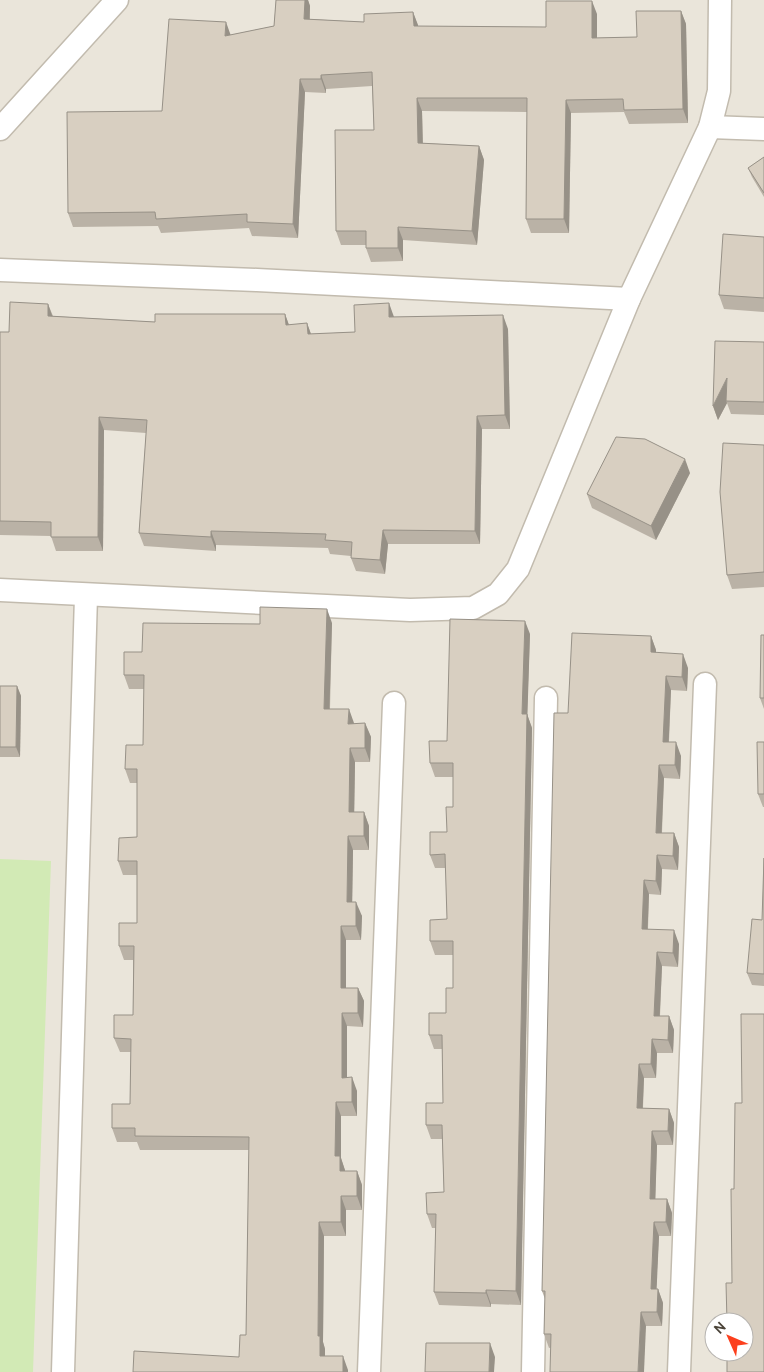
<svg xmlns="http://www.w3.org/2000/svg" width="764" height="1372" font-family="Cabin,sans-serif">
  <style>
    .residential { fill: #eae5da; fill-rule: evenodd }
    .green { fill: #d2eab5 }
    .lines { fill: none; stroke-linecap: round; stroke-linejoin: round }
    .street-casing { stroke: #c2bbae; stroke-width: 25 }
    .street { stroke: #fff; stroke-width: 22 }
    .wall { fill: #bab2a6 }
    .shaded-wall { fill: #979187 }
    .building { fill: #d8cfc1; stroke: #979187 }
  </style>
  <rect width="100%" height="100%" fill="#f6f3ec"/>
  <path class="residential" d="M0,0H764V1372H0ZM714,1322H744V1352H714Z"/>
  <polygon class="green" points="0,859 51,861 33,1372 0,1372"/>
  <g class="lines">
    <g class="street-casing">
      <g id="street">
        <polyline points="710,127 764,129"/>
        <polyline points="0,129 117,0"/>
        <polyline points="0,270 257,280 629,299"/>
        <polyline points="0,590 410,610 473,608 498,594 518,569 629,299 710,127 719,91 720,0"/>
        <polyline points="63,1372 86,596"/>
        <polyline points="369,1372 394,703"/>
        <polyline points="533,1372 546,698"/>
        <polyline points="679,1372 705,684"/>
      </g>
    </g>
    <use href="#street" class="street"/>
  </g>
  <g class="wall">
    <polygon points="276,0 308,0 310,6 310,19 364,22 413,12 418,26 546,27 597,14 597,38 637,37 681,11 686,24 688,123 629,124 624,112 571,113 569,233 531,233 526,219 527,112 422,111 423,143 479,146 484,160 477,245 403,240 403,261 371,262 366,248 366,245 341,245 336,231 374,130 372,86 326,89 326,93 305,92 298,238 252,236 249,228 161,233 158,226 73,227 68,213 162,111 230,35 274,26"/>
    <polygon points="764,157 764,197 752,177 748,168"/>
    <polygon points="764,237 764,312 724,309 719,295"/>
    <polygon points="48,304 53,316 155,322 285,314 289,325 307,323 311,334 355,332 394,317 508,329 510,429 482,429 480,544 388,544 385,574 356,571 351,558 351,556 330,554 328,548 216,545 216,551 144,546 139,533 146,433 104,430 103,551 56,551 51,536 0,535 0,332 9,332"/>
    <polygon points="764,342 764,415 731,414 727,403 718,420 713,406"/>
    <polygon points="764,445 764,587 732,589 727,575"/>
    <polygon points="690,473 656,540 592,508 587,494"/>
    <polygon points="332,623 330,709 354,724 365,723 371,737 370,762 355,762 354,812 364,812 369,826 369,850 353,850 352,902 362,916 361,940 346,940 346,988 358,988 364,1001 363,1027 347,1026 347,1077 357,1091 357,1116 341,1116 341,1158 345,1171 357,1171 362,1185 362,1210 346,1210 346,1236 324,1236 323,1342 325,1349 325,1356 348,1370 348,1372 133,1372 239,1357 246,1335 249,1150 140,1150 137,1142 117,1142 112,1128 130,1104 131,1052 120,1052 114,1038 133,1015 133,960 124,960 119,946 137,923 137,875 123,875 118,861 137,837 137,783 130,783 125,769 143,745 144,689 129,689 124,675 142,652 260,624"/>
    <polygon points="530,634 527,714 532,728 521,1305 491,1304 491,1307 439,1305 434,1292 436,1228 432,1228 427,1214 444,1192 442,1139 431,1139 426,1125 443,1103 442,1049 434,1049 429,1035 446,1013 453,988 453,955 435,955 430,941 447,919 446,868 435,868 430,855 447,832 453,807 453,777 435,777 430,763"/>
    <polygon points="764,635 764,709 760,698"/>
    <polygon points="651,636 656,650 656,653 688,668 687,691 671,690 669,742 681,756 680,779 664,778 662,833 674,833 679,847 678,870 662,869 661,895 649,894 648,929 679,944 678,967 662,966 660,1016 669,1016 674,1030 673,1053 657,1053 656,1078 644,1078 643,1108 669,1109 674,1123 673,1145 657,1145 655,1199 667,1199 672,1213 671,1236 659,1236 656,1289 658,1289 663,1303 662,1326 646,1326 549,1348 544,1334 545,1299 542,1291 568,713"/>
    <polygon points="0,686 17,686 21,696 20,757 0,757"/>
    <polygon points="764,742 764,807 763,807 758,794"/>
    <polygon points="764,858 764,986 752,985 747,973 762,920"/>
  </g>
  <g class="shaded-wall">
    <polygon points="305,0 308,0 310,6 309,32 304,19"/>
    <polygon points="592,1 597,14 597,51 592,38"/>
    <polygon points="681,11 686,24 688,123 683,109"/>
    <polygon points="413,12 418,25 419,40 414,26"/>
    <polygon points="226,22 231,36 225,36"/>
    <polygon points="321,75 326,89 326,93 321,79"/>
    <polygon points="300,79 305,92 298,238 293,224"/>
    <polygon points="417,98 422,111 423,156 418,143"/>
    <polygon points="566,100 571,113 569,233 564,219"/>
    <polygon points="479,146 484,160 477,245 472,231"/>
    <polygon points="398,227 403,240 403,261 398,248"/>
    <polygon points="389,303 394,317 389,317"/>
    <polygon points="48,304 53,318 48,316"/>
    <polygon points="285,314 290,328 286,325"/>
    <polygon points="503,315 508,329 510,429 505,415"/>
    <polygon points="307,323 312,337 308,334"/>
    <polygon points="727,378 726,401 727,403 718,420 713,406"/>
    <polygon points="477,416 482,429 480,544 475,531"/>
    <polygon points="99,417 104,430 103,551 98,537"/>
    <polygon points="685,459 690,473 656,540 651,526"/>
    <polygon points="383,530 388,544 385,574 380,560"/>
    <polygon points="211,531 216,545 216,551 211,537"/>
    <polygon points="327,609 332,623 329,723 324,709"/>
    <polygon points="525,621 530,634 527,728 522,714"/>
    <polygon points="651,636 656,650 656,666 651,652"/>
    <polygon points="683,654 688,668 687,691 682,677"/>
    <polygon points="666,676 671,690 668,756 663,742"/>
    <polygon points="17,686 21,696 20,757 16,747"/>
    <polygon points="349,709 354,723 353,738 348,724"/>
    <polygon points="527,714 532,728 521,1305 516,1291"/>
    <polygon points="365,723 371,737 370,762 365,748"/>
    <polygon points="676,742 681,756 680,779 675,765"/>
    <polygon points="350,748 355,762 354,826 349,812"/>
    <polygon points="659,765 664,778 661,846 656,833"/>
    <polygon points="364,812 369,826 369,850 364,836"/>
    <polygon points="674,833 679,847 678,870 673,856"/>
    <polygon points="348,836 353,850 352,915 347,902"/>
    <polygon points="657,855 662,869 661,895 656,881"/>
    <polygon points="644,880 649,894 647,943 642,929"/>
    <polygon points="356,902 362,916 361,940 356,926"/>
    <polygon points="341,926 346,940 346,1002 341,988"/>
    <polygon points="674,930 679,944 678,967 673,953"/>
    <polygon points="657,952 662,966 659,1030 654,1016"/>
    <polygon points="358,988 364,1001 363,1027 358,1013"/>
    <polygon points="342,1013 347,1026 347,1092 342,1078"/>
    <polygon points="669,1016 674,1030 673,1053 668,1040"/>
    <polygon points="652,1039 657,1053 656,1078 651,1064"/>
    <polygon points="639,1064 644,1078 642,1122 637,1108"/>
    <polygon points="352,1077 357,1091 357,1116 352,1102"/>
    <polygon points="336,1102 341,1116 341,1158 345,1170 345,1185 335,1156"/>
    <polygon points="669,1109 674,1123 673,1145 668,1131"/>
    <polygon points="652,1131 657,1145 655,1212 650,1199"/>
    <polygon points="357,1171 362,1185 362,1210 357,1196"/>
    <polygon points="341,1196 346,1210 346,1236 341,1222"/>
    <polygon points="667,1199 672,1213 671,1236 666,1222"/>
    <polygon points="319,1222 324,1236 323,1342 325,1349 325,1370 320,1356 318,1336"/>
    <polygon points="654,1222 659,1236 656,1303 651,1289"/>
    <polygon points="658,1289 663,1303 662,1326 657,1312"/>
    <polygon points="486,1290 491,1304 491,1307 486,1293"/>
    <polygon points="641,1312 646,1326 644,1372 638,1372"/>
    <polygon points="490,1343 495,1357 494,1372 489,1372"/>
    <polygon points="343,1356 348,1370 348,1372 343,1372"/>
  </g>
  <g class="building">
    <polygon points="276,0 305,0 304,19 364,22 364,14 413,12 414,26 546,27 546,1 592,1 592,38 637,37 636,11 681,11 683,109 624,110 623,99 566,100 564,219 526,219 527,98 417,98 418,143 479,146 472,231 398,227 398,248 366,248 366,231 336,231 335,130 374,130 372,72 321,75 321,79 300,79 293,224 247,222 247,214 156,219 155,212 68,213 67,112 162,111 169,19 226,22 225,36 274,26"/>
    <polygon points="764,157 764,193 748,168"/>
    <polygon points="723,234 764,237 764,298 719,295"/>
    <polygon points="10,302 48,304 48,316 155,322 155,314 285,314 286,325 307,323 308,334 355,332 354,305 389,303 389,317 503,315 505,415 477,416 475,531 383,530 380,560 351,558 352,542 325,540 326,534 211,531 211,537 139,533 147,420 99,417 98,537 51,537 51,522 0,521 0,332 9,332"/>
    <polygon points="715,341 764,342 764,402 726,401 727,378 713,406"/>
    <polygon points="616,437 645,439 685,459 651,526 587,494"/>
    <polygon points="723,443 764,445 764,572 727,575 720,492"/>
    <polygon points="260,607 327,609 324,709 349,709 348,724 365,723 365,748 350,748 349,812 364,812 364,836 348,836 347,902 356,902 356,926 341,926 341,988 358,988 358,1013 342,1013 342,1078 352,1077 352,1102 336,1102 335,1156 340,1156 340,1171 357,1171 357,1196 341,1196 341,1222 319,1222 318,1336 320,1336 320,1356 343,1356 343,1372 133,1372 134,1351 239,1357 240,1335 246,1335 249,1137 135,1136 135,1128 112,1128 112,1104 130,1104 131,1039 114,1038 114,1015 133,1015 134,946 119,946 119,923 137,923 137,861 118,861 119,838 137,837 137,769 125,769 126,745 143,745 144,675 124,675 124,652 142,652 143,623 260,624"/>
    <polygon points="450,619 525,621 522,714 527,714 516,1291 486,1290 486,1293 434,1292 436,1214 427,1214 426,1193 444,1192 442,1125 426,1125 426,1103 443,1103 442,1035 429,1035 429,1013 446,1013 446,988 453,988 453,941 430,941 430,920 447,919 445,854 430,855 430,832 447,832 446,807 453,807 453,763 430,763 429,741 447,741"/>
    <polygon points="572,633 651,636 651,652 683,654 682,677 666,676 663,742 676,742 675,765 659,765 656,833 674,833 673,856 657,855 656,881 644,880 642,929 674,930 673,953 657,952 654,1016 669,1016 668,1040 652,1039 651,1064 639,1064 637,1108 669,1109 668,1131 652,1131 650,1199 667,1199 666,1222 654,1222 651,1289 658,1289 657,1312 641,1312 638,1372 550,1372 551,1334 544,1334 545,1291 542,1291 554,713 568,713"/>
    <polygon points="761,635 764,635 764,698 760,698"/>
    <polygon points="0,686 17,686 16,747 0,747"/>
    <polygon points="757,742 764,742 764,794 758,794"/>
    <polygon points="764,858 764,974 747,973 752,919 762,920"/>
    <polygon points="741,1014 764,1014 764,1372 727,1372 727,1352 744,1352 744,1322 727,1322 726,1283 732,1283 731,1189 734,1189 735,1103 742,1103"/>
    <polygon points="426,1343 490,1343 489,1372 425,1372"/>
  </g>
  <g transform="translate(729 1337) rotate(315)"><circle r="24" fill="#ffffff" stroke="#b7b4b0"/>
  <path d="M0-4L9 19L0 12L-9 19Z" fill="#fc3f1d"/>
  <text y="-8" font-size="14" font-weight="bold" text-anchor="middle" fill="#4b4439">N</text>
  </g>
</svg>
